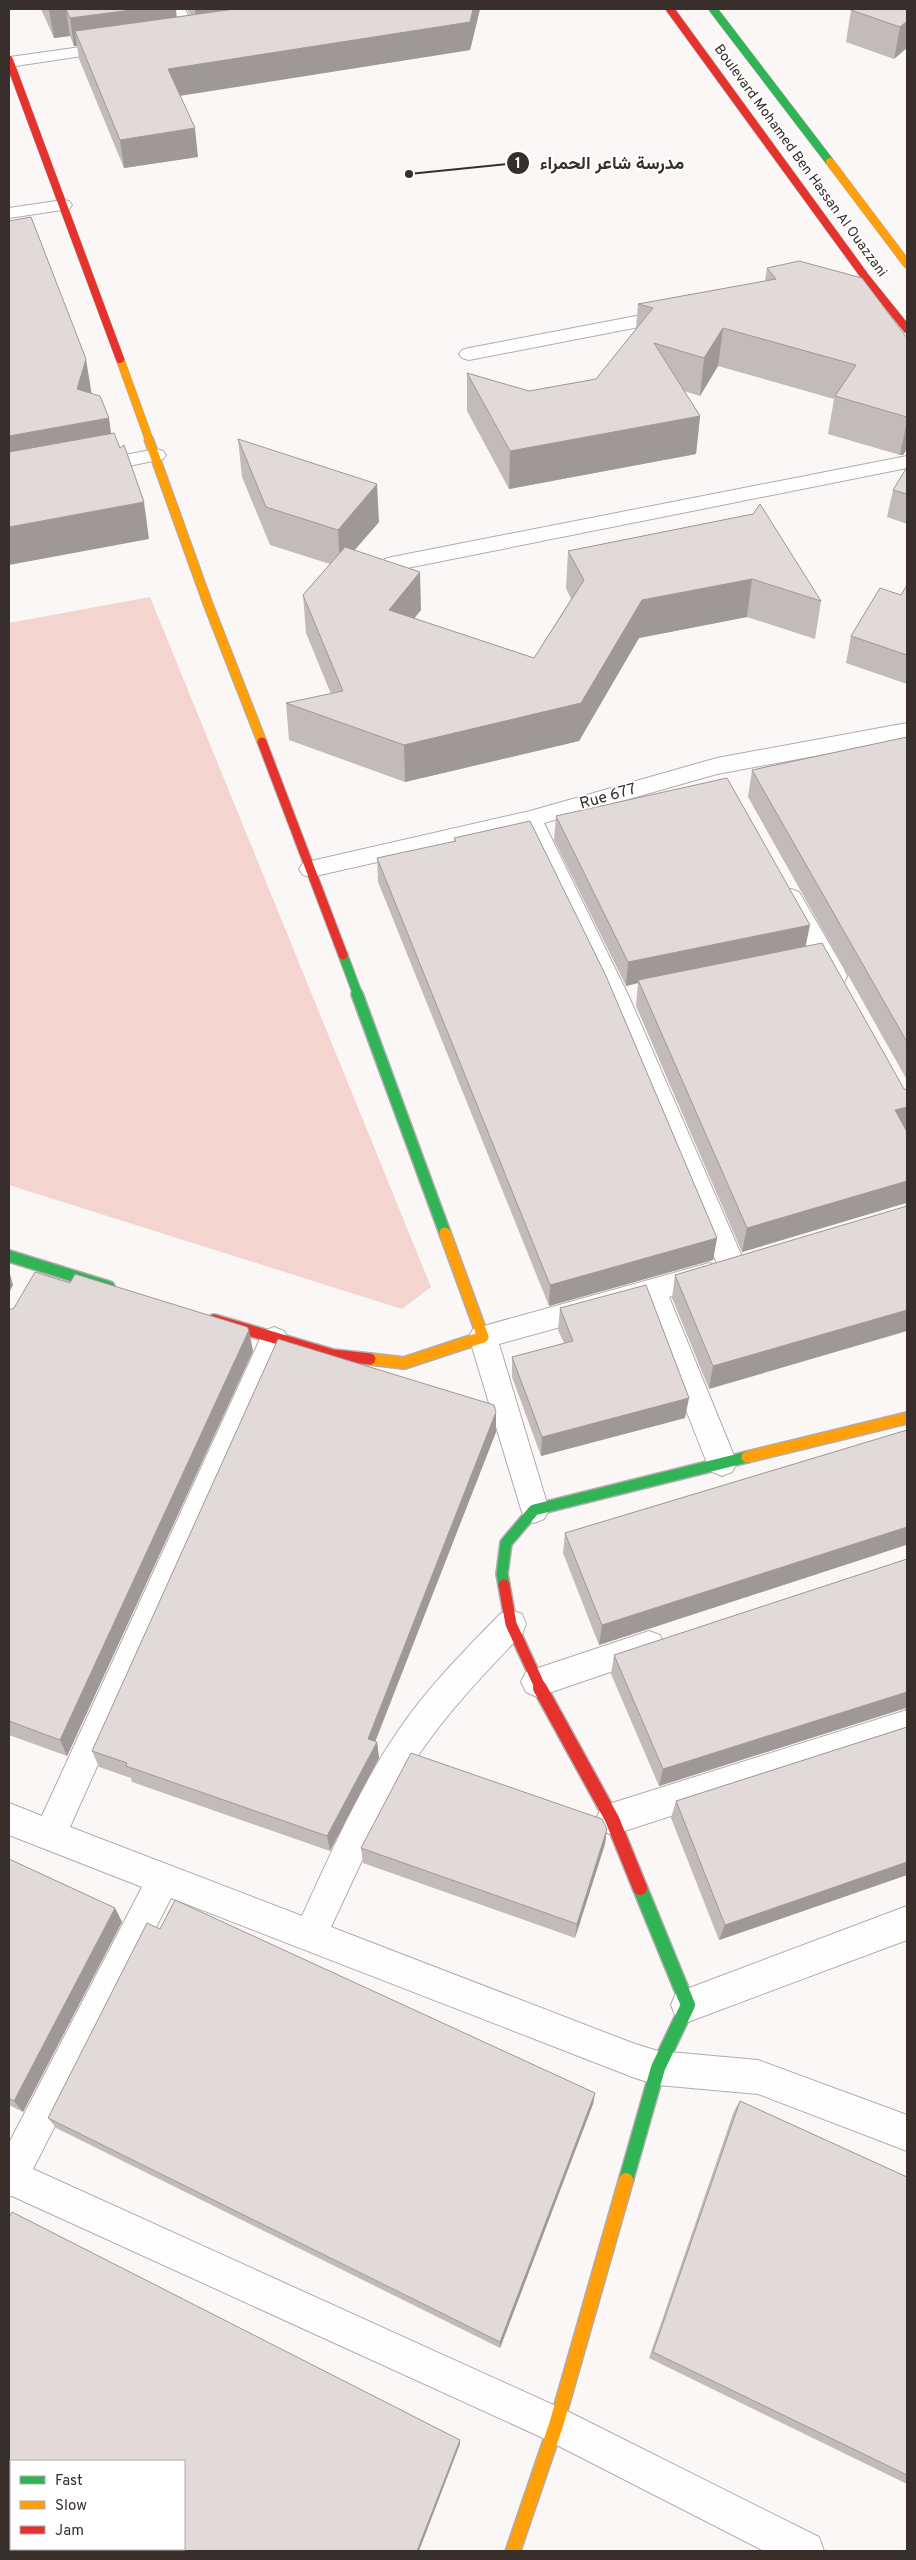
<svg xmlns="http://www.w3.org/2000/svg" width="916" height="2560" font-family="Overpass,Vazirmatn,sans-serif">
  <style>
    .green { fill: #f3d4ce }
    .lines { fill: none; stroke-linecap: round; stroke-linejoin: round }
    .lane-casing { stroke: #b2acab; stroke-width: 2 }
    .street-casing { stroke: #b2acab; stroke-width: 2 }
    .fast-far3-casing { stroke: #b2acab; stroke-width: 9 }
    .fast-far2-casing { stroke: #b2acab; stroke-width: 11 }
    .fast-far1-casing { stroke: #b2acab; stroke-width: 14 }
    .fast-casing { stroke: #b2acab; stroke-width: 17 }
    .slow-far3-casing { stroke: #b2acab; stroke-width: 9 }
    .slow-far2-casing { stroke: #b2acab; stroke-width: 11 }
    .slow-far1-casing { stroke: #b2acab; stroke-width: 14 }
    .slow-casing { stroke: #b2acab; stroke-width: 17 }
    .jam-far3-casing { stroke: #b2acab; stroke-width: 9 }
    .jam-far2-casing { stroke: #b2acab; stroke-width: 11 }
    .jam-far1-casing { stroke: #b2acab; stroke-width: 14 }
    .jam-casing { stroke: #b2acab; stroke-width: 17 }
    .lane { fill: #fefefe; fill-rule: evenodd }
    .street { fill: #fefefe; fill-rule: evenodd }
    .fast-far3 { stroke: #30b455; stroke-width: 8 }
    .fast-far2 { stroke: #30b455; stroke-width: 9 }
    .fast-far1 { stroke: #30b455; stroke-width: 11 }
    .fast { stroke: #30b455; stroke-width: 14 }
    .slow-far3 { stroke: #ff9f0a; stroke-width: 8 }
    .slow-far2 { stroke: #ff9f0a; stroke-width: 9 }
    .slow-far1 { stroke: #ff9f0a; stroke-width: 11 }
    .slow { stroke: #ff9f0a; stroke-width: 14 }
    .jam-far3 { stroke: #e5322d; stroke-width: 8 }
    .jam-far2 { stroke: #e5322d; stroke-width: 9 }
    .jam-far1 { stroke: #e5322d; stroke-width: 11 }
    .jam { stroke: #e5322d; stroke-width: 14 }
    .wall { fill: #c2bbba }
    .shaded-wall { fill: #9e9997 }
    .building { fill: #e1dad8; stroke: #9e9997; fill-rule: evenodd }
    .labels { text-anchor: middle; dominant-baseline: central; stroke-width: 4; stroke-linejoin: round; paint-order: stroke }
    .far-street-label { font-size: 14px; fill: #382e2c; stroke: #fff }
    .street-label { font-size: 16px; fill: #382e2c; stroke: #fff }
    .leader { fill: none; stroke: #382e2c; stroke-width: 2 }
    .callout-dot { fill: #382e2c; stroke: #fff; stroke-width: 2 }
    .mark-label { font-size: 15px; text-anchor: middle; font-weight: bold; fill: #fff }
    .callout-label { font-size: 18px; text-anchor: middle; font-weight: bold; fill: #382e2c; stroke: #fff; stroke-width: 4; stroke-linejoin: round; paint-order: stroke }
  </style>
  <rect width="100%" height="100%" fill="#fbf7f6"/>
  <polygon class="green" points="150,597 431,1287 402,1309 9,1185 9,623"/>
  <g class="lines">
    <g class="lane-casing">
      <g id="lane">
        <polygon points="169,9 185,9 198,36 196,39 184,39"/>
        <polygon points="673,309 680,311 682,315 680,319 469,360 462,358 459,354 462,350 469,348"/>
      </g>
    </g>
    <g class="street-casing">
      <g id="street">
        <polygon points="116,42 122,44 124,47 122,50 9,67 10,57"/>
        <polygon points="63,200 69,201 72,205 69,209 9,218 9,208"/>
        <polygon points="156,449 163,451 166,455 163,459 94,473 87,471 84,467 87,463 94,461"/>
        <polygon points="907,456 907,468 392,571 385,569 382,564 385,559 392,557"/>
        <polygon points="907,723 907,739 717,774 544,823 630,999 747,1268 743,1276 733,1279 723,1274 719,1282 669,1297 737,1463 732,1472 722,1476 712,1472 707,1463 644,1304 499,1344 549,1510 544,1519 534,1523 524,1519 469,1337 473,1329 709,1263 718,1266 606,999 523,829 311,877 303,875 299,869 303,863 311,861 530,811 717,758"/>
        <polygon points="791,889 799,892 844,969 847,976 844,983 835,985 826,983 779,898 783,892"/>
        <path d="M274,1327L284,1331L288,1339L70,1827L302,1916C331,1853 359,1788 398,1731C427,1688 464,1651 500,1614L511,1610L522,1614L526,1624L522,1634C486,1672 449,1710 420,1753C384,1808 359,1868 331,1927L635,2044L658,2051L758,2060L907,2115V2151L758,2094L658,2085L635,2078L171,1898L33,2169L569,2412L819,2537L824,2551H764L543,2438L12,2196L9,2197V2143L142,1887L9,1835V1803L42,1816L260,1339L264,1331Z"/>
        <polygon points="649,1631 660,1635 664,1645 660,1655 537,1697 526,1692 521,1682 526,1672"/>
        <polygon points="907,1710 907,1740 612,1835 601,1830 596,1819 601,1808 612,1803"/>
        <polygon points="907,1906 907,1940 688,2022 676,2017 671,2005 676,1993"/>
      </g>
    </g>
    <g class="fast-far3-casing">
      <polyline id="fast-far3" points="713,9 830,162"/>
    </g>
    <g class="fast-far2-casing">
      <polyline id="fast-far2" points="343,955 358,995"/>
    </g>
    <g class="fast-far1-casing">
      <g id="fast-far1">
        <polyline points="357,994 445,1233"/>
        <polyline points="9,1256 109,1287"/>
        <polyline points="504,1585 502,1574 506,1543 534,1510 747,1457"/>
      </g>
    </g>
    <g class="fast-casing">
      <polyline id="fast" points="626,2180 658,2068 688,2005 640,1888"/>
    </g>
    <g class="slow-far3-casing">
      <g id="slow-far3">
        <polyline points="830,162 907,264"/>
        <polyline points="120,359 150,442"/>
      </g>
    </g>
    <g class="slow-far2-casing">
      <polyline id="slow-far2" points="149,440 208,604 262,742"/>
    </g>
    <g class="slow-far1-casing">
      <g id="slow-far1">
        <polyline points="370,1359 404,1363 483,1337 445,1233"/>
        <polyline points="747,1457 907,1418"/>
      </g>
    </g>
    <g class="slow-casing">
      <polyline id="slow" points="513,2551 556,2425 626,2180"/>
    </g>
    <g class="jam-far3-casing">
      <g id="jam-far3">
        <polyline points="670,9 866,278 907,329"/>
        <polyline points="9,60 120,359"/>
      </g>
    </g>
    <g class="jam-far2-casing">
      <polyline id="jam-far2" points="262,742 343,955"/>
    </g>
    <g class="jam-far1-casing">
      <g id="jam-far1">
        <polyline points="214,1320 333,1355 370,1359"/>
        <polyline points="504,1585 511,1624 541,1689"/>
      </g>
    </g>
    <g class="jam-casing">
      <polyline id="jam" points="540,1688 612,1819 640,1888"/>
    </g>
    <use href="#lane" class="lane"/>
    <use href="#street" class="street"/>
    <use href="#fast-far3" class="fast-far3"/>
    <use href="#fast-far2" class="fast-far2"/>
    <use href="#fast-far1" class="fast-far1"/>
    <use href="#fast" class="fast"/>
    <use href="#slow-far3" class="slow-far3"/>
    <use href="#slow-far2" class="slow-far2"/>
    <use href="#slow-far1" class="slow-far1"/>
    <use href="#slow" class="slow"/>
    <use href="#jam-far3" class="jam-far3"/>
    <use href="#jam-far2" class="jam-far2"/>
    <use href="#jam-far1" class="jam-far1"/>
    <use href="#jam" class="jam"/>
  </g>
  <g class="wall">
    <polygon points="41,9 176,9 176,17 190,15 187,9 480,9 470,50 180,96 198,157 124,168 79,59 77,46 74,46 70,36 54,38"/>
    <polygon points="907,9 894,59 846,42 851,10"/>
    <polygon points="767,268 907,338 907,449 903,455 900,455 828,434 834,399 718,366 700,396 684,391 700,416 696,454 509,489 467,411 467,373 529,391 596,379 636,329 638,304 765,281"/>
    <polygon points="238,439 379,522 354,550 421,610 414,618 534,658 571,599 566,588 568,551 753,514 821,601 815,639 747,617 639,638 579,741 405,782 289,740 286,703 331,694 306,633 303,595 330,564 270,545 242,477"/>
    <polygon points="907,467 907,524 887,517 893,490"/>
    <polygon points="907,585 907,684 846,663 851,636 901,595"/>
    <polygon points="907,737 907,1080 748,797 752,770"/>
    <polygon points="556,816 806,946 907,1132 907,1204 906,1203 742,1252 636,1006 638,983 626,986 554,840"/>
    <polygon points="454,838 717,1238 713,1260 549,1306 378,882 377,858 454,842"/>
    <polygon points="907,1206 709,1389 672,1298 675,1275"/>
    <polygon points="560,1308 685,1418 541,1456 512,1377 512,1357 564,1343 558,1330"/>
    <polygon points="9,1310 253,1351 67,1756 9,1735"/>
    <polygon points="907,1430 907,1546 906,1545 599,1645 563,1553 565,1533"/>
    <polygon points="496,1432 375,1741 377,1742 379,1758 330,1851 132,1782 131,1778 99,1767 92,1751"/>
    <polygon points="907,1559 907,1709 906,1708 659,1786 611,1674 614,1655"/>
    <polygon points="907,1727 907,1875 719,1940 671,1818 676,1801"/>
    <polygon points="607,1829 605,1844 575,1938 363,1863 361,1848"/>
    <polygon points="9,1859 115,1908 122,1922 23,2112 9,2105"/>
    <polygon points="595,2093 593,2104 500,2348 56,2128 48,2118"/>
    <polygon points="740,2101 907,2177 907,2484 649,2358 734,2111"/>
  </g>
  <g class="shaded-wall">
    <polygon points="62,9 66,9 70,36 54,38 49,10"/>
    <polygon points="139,9 176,9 178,31 75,31 77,46 74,46 70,18"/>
    <polygon points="195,9 336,9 197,29"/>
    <polygon points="473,9 480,9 470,50 171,97 168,69"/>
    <polygon points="907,21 907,48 894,59 900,27"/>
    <polygon points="195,128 198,157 124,168 120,140"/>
    <polygon points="723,328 718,366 700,396 704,358"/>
    <polygon points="86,359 92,396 109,418 114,455 9,474 9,436 77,389"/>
    <polygon points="700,416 696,454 509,489 510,451"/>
    <polygon points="907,421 907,449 903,455 900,455"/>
    <polygon points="377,484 379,522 340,567 338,530"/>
    <polygon points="144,502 149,539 9,565 9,527"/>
    <polygon points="420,572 421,610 391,647 389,610"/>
    <polygon points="752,579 747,617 639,638 579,741 405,782 404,745 642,600"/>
    <polygon points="810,925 805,949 638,980 638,983 626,986 628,962"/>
    <polygon points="907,1107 907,1130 888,1135 895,1110"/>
    <polygon points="907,1181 907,1201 906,1203 742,1252 747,1228"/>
    <polygon points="717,1238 713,1260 549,1306 550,1285"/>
    <polygon points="9,1270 13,1285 9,1293"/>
    <polygon points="907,1310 907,1331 709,1389 713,1366"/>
    <polygon points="249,1330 253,1351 67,1756 60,1740"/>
    <polygon points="689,1398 685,1418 541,1456 542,1437"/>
    <polygon points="496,1412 496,1432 370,1755 368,1739"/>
    <polygon points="907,1527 907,1543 906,1545 599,1645 602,1625"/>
    <polygon points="907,1692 907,1707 906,1708 659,1786 663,1769"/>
    <polygon points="377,1742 379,1758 330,1851 327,1836"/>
    <polygon points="607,1829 605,1844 575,1938 577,1924"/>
    <polygon points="907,1862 907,1875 719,1940 725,1925"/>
    <polygon points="115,1908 122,1922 23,2112 14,2101"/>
    <polygon points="595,2093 593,2104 500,2348 500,2342"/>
    <polygon points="460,2440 460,2444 419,2551 417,2551"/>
  </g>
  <g class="building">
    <polygon points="49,9 62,9 49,10"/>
    <polygon points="66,9 139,9 70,18"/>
    <polygon points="235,9 473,9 470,22 168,69 195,128 120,140 75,31"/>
    <polygon points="852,9 907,9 907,21 900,27 851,10"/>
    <polygon points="31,217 86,359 77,389 100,396 109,418 9,436 9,221"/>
    <polygon points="799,261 862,278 907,338 907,417 835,396 856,365 723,328 704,358 654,343 700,416 510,451 467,373 529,391 596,379 653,308 638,304 776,279 767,268"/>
    <polygon points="114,433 120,448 124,445 144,502 9,527 9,452"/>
    <polygon points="238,439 377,484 338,530 266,507"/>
    <polygon points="907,467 907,494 893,490"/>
    <polygon points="760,504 821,601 752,579 642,600 581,703 404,745 286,703 343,691 303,595 345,547 420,572 389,610 534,658 584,580 568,551 753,514"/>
    <polygon points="907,585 907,655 851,636 880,588 901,595"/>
    <polygon points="907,737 907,1042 752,770"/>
    <polygon points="727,778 810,925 628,962 556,816"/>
    <polygon points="530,821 606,976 717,1238 550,1285 377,858 456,841 454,838"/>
    <polygon points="822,943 904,1089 907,1090 907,1107 895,1110 907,1132 907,1181 747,1228 638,980"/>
    <polygon points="907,1206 907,1310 713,1366 675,1275"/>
    <polygon points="35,1272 70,1283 75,1274 247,1327 249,1330 60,1740 9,1721 9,1310 14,1308"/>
    <polygon points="646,1285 689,1398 542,1437 512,1357 573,1341 560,1308"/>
    <polygon points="278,1339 494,1405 496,1412 368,1739 377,1742 327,1836 126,1766 127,1763 92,1751"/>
    <polygon points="907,1430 907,1527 602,1625 565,1533"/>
    <polygon points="907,1559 907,1692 663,1769 614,1655"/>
    <polygon points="907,1727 907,1862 725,1925 676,1801"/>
    <polygon points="411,1753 602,1819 607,1829 577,1924 361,1848"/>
    <polygon points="9,1859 115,1908 14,2101 9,2098"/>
    <polygon points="175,1900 595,2093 500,2342 48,2118 147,1923 160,1929"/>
    <polygon points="740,2101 907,2177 907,2475 653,2352"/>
    <path d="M12,2212L460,2440L417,2551H9V2218ZM11,2461H184V2549H11Z"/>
  </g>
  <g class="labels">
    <g class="far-street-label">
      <text transform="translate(800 161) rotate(54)">Boulevard Mohamed Ben Hassan Al Ouazzani</text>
    </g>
    <g class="street-label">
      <text transform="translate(608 797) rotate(-16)">Rue 677</text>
    </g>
  </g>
  <path class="leader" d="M409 174L518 163"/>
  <g class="callout-dot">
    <circle cx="409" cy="174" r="5"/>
    <circle cx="518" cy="163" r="12"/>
  </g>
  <g class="mark-label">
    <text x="518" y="168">1</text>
  </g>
  <g class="callout-label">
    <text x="612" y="169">مدرسة شاعر الحمراء</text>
  </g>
  <rect width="916" height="2560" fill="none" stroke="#382e2c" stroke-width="20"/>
  <rect x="10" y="2460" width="175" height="90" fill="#ffffff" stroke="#afabab"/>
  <rect x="20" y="2476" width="25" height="8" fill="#30b455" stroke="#afabab"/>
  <text x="55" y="2485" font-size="15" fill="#382e2c">Fast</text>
  <rect x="20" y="2501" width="25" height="8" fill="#ff9f0a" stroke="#afabab"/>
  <text x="55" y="2510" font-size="15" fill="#382e2c">Slow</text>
  <rect x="20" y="2526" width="25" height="8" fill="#e5322d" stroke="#afabab"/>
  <text x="55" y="2535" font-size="15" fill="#382e2c">Jam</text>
</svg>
